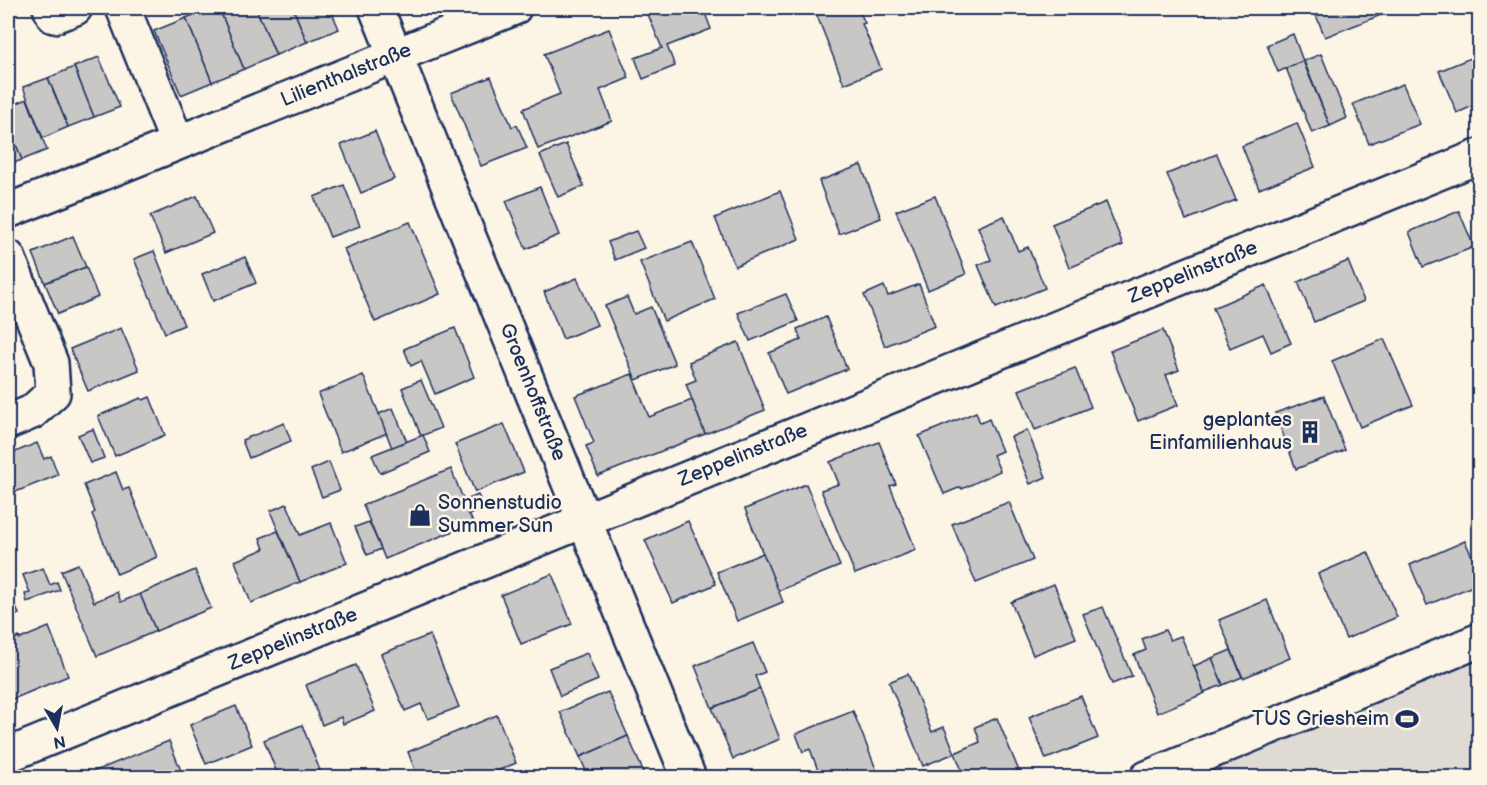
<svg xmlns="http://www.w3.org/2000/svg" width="1487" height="785" font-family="'Balsamiq Sans',sans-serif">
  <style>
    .green { fill: #dfdbd4; stroke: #7d8599; stroke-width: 1.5 }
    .building { fill: #c8c7c6; stroke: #1b2f5e; stroke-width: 1.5 }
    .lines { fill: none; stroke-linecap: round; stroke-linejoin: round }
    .minor-casing { stroke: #1b2f5e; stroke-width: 38 }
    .minor { stroke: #fcf5e5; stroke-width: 33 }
    .labels { text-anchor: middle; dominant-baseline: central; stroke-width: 5; stroke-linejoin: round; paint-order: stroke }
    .street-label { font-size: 20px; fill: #1b2f5e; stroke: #fcf5e5 }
    .poi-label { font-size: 20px; fill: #1b2f5e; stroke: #fcf5e5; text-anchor: end }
  </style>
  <rect width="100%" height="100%" fill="#fcf5e5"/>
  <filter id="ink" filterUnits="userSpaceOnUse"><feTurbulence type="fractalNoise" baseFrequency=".0167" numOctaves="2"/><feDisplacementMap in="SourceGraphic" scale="12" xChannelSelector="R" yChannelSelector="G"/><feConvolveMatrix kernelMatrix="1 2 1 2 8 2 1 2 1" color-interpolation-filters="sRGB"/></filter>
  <g filter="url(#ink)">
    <polygon class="green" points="1479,660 1479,777 1189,777"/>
    <g class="building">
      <polygon points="211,8 219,8 244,69 212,82 186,18"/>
      <polygon points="219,8 256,8 276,55 244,69"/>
      <polygon points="256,8 293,8 307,42 276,55"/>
      <polygon points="293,8 330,8 339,29 307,42"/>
      <polygon points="658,8 703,8 711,29 667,46 675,66 643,79 635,58 662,48 647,12"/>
      <polygon points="814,8 858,8 865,23 862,24 881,69 844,84"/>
      <polygon points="1313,8 1384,8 1386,13 1325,37"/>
      <polygon points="186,18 212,82 181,95 154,31"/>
      <polygon points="609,29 629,78 600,90 612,121 538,149 523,109 560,94 544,54"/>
      <polygon points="1293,34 1303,61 1278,72 1267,45"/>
      <polygon points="1321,54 1347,118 1330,126 1304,61"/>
      <polygon points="1480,54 1480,103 1457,113 1439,71"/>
      <polygon points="99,57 120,107 94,117 74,67"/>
      <polygon points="1303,61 1330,126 1312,133 1286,68"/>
      <polygon points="74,67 94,117 68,127 48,78"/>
      <polygon points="491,77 512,127 517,125 527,148 481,166 451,93"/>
      <polygon points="48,78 68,127 43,138 23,87"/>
      <polygon points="1403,84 1420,124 1369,144 1353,104"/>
      <polygon points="27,99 47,150 22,160 8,124 8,107"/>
      <polygon points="1297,123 1315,167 1259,189 1242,146"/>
      <polygon points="8,124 22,160 8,165"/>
      <polygon points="375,131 394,179 361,193 341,145"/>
      <polygon points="566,144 584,186 558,197 540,155"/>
      <polygon points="1217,154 1236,200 1186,220 1167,174"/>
      <polygon points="861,165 881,218 839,234 819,181"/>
      <polygon points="344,185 360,226 330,237 314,197"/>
      <polygon points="540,187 559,235 526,249 506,201"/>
      <polygon points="780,191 799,239 735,266 715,218"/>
      <polygon points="197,196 213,233 166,253 150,216"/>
      <polygon points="935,196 966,274 928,290 896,211"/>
      <polygon points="1106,202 1123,245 1069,268 1052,224"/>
      <polygon points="1459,211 1474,247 1423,267 1409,232"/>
      <polygon points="1004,216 1018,251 1028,247 1045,288 996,308 978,265 991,260 978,227"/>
      <polygon points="410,222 440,294 375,322 344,249"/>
      <polygon points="636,231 644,248 615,260 608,242"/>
      <polygon points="73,236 86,267 45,283 33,253"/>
      <polygon points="692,242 715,299 664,321 640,262"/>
      <polygon points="154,251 184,325 165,333 134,259"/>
      <polygon points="245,257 256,283 213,301 202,274"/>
      <polygon points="1348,261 1364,301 1314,322 1298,282"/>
      <polygon points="86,267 98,297 58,314 45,283"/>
      <polygon points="577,278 597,325 563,339 544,292"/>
      <polygon points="919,284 935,326 885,346 864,295 884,286 888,296"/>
      <polygon points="1266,285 1291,343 1271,352 1263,334 1230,348 1213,308"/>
      <polygon points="786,294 798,321 750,341 738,313"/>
      <polygon points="627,297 634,314 651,307 675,364 636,380 605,306"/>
      <polygon points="826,317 847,369 786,394 769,353 801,340 797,329"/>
      <polygon points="121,328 139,370 88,391 70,349"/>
      <polygon points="455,328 474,377 435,394 421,361 411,366 404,349"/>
      <polygon points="1163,330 1179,370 1166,375 1178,405 1138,421 1110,351"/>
      <polygon points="1384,339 1413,405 1360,427 1332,361"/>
      <polygon points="738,342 765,410 705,434 686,384 696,380 689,362"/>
      <polygon points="1075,368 1091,407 1035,430 1019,390"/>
      <polygon points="632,374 649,417 692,400 705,434 598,476 586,446 594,443 575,396"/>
      <polygon points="363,375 387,433 341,452 318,394"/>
      <polygon points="421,380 441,428 421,436 402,388"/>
      <polygon points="1324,396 1345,450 1296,469 1275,413"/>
      <polygon points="150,397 165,435 115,456 98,416 141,398 143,400"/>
      <polygon points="393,408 407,442 392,448 379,414"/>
      <polygon points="976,412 980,423 989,419 1002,451 993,455 1000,471 962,489 961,487 944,494 919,436"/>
      <polygon points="284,423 291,441 249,458 242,440"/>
      <polygon points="504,424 524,472 475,492 455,444"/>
      <polygon points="93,429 104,458 90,463 78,435"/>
      <polygon points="1027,430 1046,477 1030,484 1011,437"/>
      <polygon points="423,435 430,452 380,473 372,455"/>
      <polygon points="879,442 896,484 890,486 916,550 855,574 821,490 839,484 830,462"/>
      <polygon points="37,443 44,459 51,456 58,475 8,495 8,455"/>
      <polygon points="329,462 340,490 322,497 311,470"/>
      <polygon points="451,469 473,523 385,559 363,505"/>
      <polygon points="116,472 123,490 129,488 157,557 117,574 92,514 95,512 84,485"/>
      <polygon points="806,484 840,566 778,591 745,509"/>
      <polygon points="478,495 480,499 477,512 469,515 464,501"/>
      <polygon points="1009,502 1033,560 976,583 952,524"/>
      <polygon points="287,504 300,535 331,523 347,563 300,582 270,511"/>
      <polygon points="688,521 716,584 673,603 645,540"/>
      <polygon points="369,522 381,549 367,555 355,527"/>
      <polygon points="278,531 300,582 251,603 235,561 264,549 260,538"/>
      <polygon points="1465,541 1480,574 1480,583 1427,605 1410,565"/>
      <polygon points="1368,552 1397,617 1346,639 1318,574"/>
      <polygon points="763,553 783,602 737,621 717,572"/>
      <polygon points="78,564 94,602 117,592 121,602 140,594 156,631 97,656 61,571"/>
      <polygon points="43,568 50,585 57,582 60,590 27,602 25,594 30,593 23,575"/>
      <polygon points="195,570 211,608 156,631 140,594"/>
      <polygon points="552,574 572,624 521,644 501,595"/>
      <polygon points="1054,584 1076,638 1033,655 1011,602"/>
      <polygon points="10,595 19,614 8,619 8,596"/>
      <polygon points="1267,600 1290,658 1243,678 1219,620"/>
      <polygon points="1103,607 1132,676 1112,684 1083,614"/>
      <polygon points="49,627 68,676 8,701 8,642 19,637 20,639"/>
      <polygon points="1165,630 1170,640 1181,636 1205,693 1157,713 1134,655 1146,650 1142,639"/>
      <polygon points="430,635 459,707 428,719 421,704 405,711 381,654"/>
      <polygon points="753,643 765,672 755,676 760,689 712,708 695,666"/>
      <polygon points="1231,650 1242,677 1223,685 1212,658"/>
      <polygon points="587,653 598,680 560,696 549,668"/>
      <polygon points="1212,658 1223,685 1204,692 1194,666"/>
      <polygon points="356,665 375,711 343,724 341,717 322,725 306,685"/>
      <polygon points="908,674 932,732 944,727 955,753 923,766 889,682"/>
      <polygon points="760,689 780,739 733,759 712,708"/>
      <polygon points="608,692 628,736 580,757 560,712"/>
      <polygon points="1081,696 1098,738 1046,759 1029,717"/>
      <polygon points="236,706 252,745 206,764 190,725"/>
      <polygon points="853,711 878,774 869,778 808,778 819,773 810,749 803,752 796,734"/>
      <polygon points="497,715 516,763 481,778 451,778 448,771 430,778 418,778 408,752"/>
      <polygon points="997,718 1019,771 1004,778 965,778 955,753 980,742 975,727"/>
      <polygon points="302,725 323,778 279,778 264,740"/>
      <polygon points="628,736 646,778 589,778 580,757"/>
      <polygon points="169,741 184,778 78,778"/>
    </g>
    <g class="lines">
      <g class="minor-casing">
        <g id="minor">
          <polyline points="50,8 54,16 75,8"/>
          <polyline points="123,8 177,142"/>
          <polyline points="376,8 689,778"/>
          <polyline points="8,211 514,8"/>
          <polyline points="8,257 51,363 53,393 32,412 8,422"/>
          <polyline points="8,755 1480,156"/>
          <polyline points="1147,778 1480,640"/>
        </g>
      </g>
      <use href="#minor" class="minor"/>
    </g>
  </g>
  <defs>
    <g id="building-bare" transform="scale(1.8)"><path d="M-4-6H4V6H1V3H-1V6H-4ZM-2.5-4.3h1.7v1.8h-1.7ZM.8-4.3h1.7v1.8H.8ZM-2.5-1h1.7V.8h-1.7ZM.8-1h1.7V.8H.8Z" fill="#1b2f5e" stroke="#fcf5e5" stroke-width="2.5" paint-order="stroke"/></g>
    <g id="shop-bare" transform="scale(1.8)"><path d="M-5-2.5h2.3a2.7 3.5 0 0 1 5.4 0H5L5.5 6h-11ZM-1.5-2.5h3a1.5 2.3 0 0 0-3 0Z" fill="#1b2f5e" stroke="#fcf5e5" stroke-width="2.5" paint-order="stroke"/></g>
    <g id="stadium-bare" transform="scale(1.8)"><path d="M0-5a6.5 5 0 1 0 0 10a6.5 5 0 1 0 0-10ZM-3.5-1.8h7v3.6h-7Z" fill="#1b2f5e" stroke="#fcf5e5" stroke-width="2.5" paint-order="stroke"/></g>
  </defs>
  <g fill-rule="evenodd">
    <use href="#building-bare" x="1310" y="432"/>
    <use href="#shop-bare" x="420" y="515"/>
    <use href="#stadium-bare" x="1407" y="719"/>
  </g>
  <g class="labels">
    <g class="street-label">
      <text transform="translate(346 75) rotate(-22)">Lilienthalstraße</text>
      <text transform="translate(1193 272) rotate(-22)">Zeppelinstraße</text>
      <text transform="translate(533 392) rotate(68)">Groenhoffstraße</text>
      <text transform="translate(743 455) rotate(-22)">Zeppelinstraße</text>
      <text transform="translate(293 639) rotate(-22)">Zeppelinstraße</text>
    </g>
    <g class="poi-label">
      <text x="1292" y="420">geplantes<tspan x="1292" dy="23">Einfamilienhaus</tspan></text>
      <text x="438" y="503" text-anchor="start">Sonnenstudio<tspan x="438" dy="23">Summer Sun</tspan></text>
      <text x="1389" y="719">TUS Griesheim</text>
    </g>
  </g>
  <rect width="1487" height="785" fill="none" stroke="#fcf5e5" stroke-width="30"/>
  <rect x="15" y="15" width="1457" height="755" fill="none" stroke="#1b2f5e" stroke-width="2" filter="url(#ink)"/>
  <g transform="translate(57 728) rotate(170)" stroke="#fcf5e5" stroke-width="4.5" paint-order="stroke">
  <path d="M0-4.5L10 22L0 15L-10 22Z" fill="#1b2f5e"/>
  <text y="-9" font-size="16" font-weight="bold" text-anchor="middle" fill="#1b2f5e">N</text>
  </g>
</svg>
